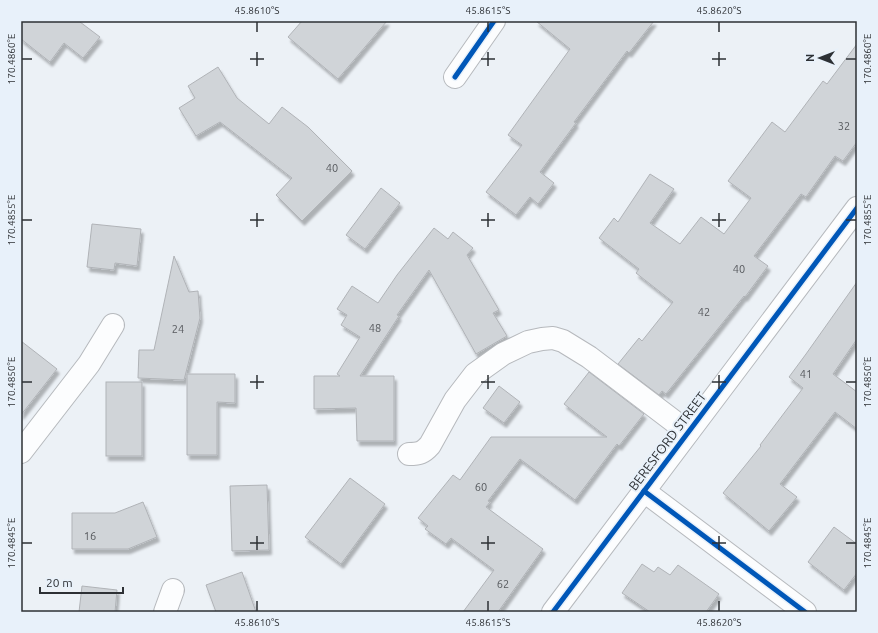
<svg xmlns="http://www.w3.org/2000/svg" width="878" height="633" font-family="Ubuntu,sans-serif">
  <style>
    .building { fill: #d0d4d8; stroke: #b0b3b7; filter: url(#shadow) }
    .lines { fill: none; stroke-linecap: round; stroke-linejoin: round }
    .minor-casing { stroke: #b6b9bd; stroke-width: 24 }
    .minor { stroke: #fcfdfe; stroke-width: 22 }
    .cycleway-casing { stroke: #e8f1fa; stroke-width: 8 }
    .cycleway { stroke: #0057b8; stroke-width: 5 }
    .ticks { fill: none; stroke: #2d3034; stroke-width: 1.5 }
    .labels { text-anchor: middle; dominant-baseline: central; stroke-width: 4; stroke-linejoin: round; paint-order: stroke }
    .number-label { font-size: 11px; fill: #56595d }
    .street-label { font-size: 13px; fill: #2d3034; stroke: #e8f1fa }
    .neatline { fill: none; stroke: #2d3034; stroke-width: 1.5 }
    .ticks-label { font-size: 10px; text-anchor: middle; fill: #2d3034 }
  </style>
  <defs>
    <filter id="shadow"><feDropShadow dx="2.5" dy="4.5" stdDeviation="1" flood-color="#0004"/></filter>
  </defs>
  <rect width="100%" height="100%" fill="#ecf1f6"/>
  <g class="building">
    <polygon points="21,21 81,21 80,22 100,37 83,58 64,43 50,62 21,39"/>
    <polygon points="302,21 387,21 338,79 288,37"/>
    <polygon points="536,21 654,21 629,53 627,51 574,122 576,123 540,172 554,183 538,204 530,197 516,215 486,192 522,145 508,135 570,49"/>
    <polygon points="857,44 857,142 843,161 835,156 806,197 801,194 754,256 768,266 745,297 744,296 666,394 662,391 659,395 618,364 639,338 642,341 673,302 636,273 639,269 599,238 614,218 618,222 650,174 674,189 650,223 680,244 701,217 724,234 751,198 728,181 772,122 785,132 823,81 827,84"/>
    <polygon points="218,67 237,98 269,124 282,107 308,127 352,171 302,221 276,195 292,178 220,122 196,136 179,108 195,98 188,86"/>
    <polygon points="381,188 400,203 365,249 346,235"/>
    <polygon points="92,224 141,229 137,266 115,263 114,270 87,267"/>
    <polygon points="434,228 448,239 453,232 473,248 467,255 499,310 493,313 507,336 476,354 429,270 397,315 399,316 360,376 394,376 394,441 357,441 356,408 314,409 314,376 340,376 337,374 360,337 341,325 347,315 337,309 352,286 378,303 397,275"/>
    <polygon points="174,256 189,292 198,291 200,318 184,380 138,378 139,350 154,350"/>
    <polygon points="857,282 857,339 833,374 857,392 857,429 835,412 780,484 797,497 769,531 723,493 761,446 760,445 803,388 789,377 806,354"/>
    <polygon points="21,341 57,369 21,415"/>
    <polygon points="589,372 644,414 619,446 617,444 575,500 520,459 488,501 490,502 486,507 543,549 498,612 463,612 494,570 451,538 446,544 425,529 428,526 418,518 453,475 460,480 491,437 607,437 564,404"/>
    <polygon points="187,374 235,374 235,403 217,402 217,455 187,455"/>
    <rect x="106" y="382" width="36" height="74"/>
    <polygon points="499,386 520,402 504,423 483,408"/>
    <polygon points="350,478 385,504 341,564 305,537"/>
    <polygon points="267,485 269,550 232,551 230,486"/>
    <polygon points="143,502 157,537 128,549 72,549 72,513 115,513"/>
    <polygon points="834,527 857,544 857,573 844,590 808,562"/>
    <polygon points="642,564 654,572 658,567 670,575 678,565 719,594 706,612 650,612 622,593"/>
    <polygon points="242,572 256,612 216,612 206,585"/>
    <polygon points="82,586 117,590 115,612 79,612"/>
  </g>
  <g class="lines">
    <g class="minor-casing">
      <g id="minor">
        <polyline points="455,77 494,21"/>
        <polyline points="21,452 89,364 113,325"/>
        <path d="M409,454C419,454 423,453 430,445L455,400L475,374L503,354L528,342L542,339L553,338L563,341L589,357L688,432"/>
        <polyline points="644,491 805,612"/>
        <polyline points="165,612 173,590"/>
        <polyline points="553,612 857,208"/>
      </g>
    </g>
    <use href="#minor" class="minor"/>
    <g class="cycleway-casing">
      <g id="cycleway">
        <polyline points="455,77 494,21"/>
        <polyline points="644,491 805,612"/>
        <polyline points="553,612 857,208"/>
      </g>
    </g>
    <use href="#cycleway" class="cycleway"/>
  </g>
  <path class="ticks" d="M257,22V32M488,22V32M719,22V32M257,52V66M488,52V66M719,52V66M22,59H32M250,59H264M481,59H495M712,59H726M846,59H856M257,213V227M488,213V227M719,213V227M22,220H32M250,220H264M481,220H495M712,220H726M846,220H856M257,375V389M488,375V389M719,375V389M22,382H32M250,382H264M481,382H495M712,382H726M846,382H856M257,536V550M488,536V550M719,536V550M22,543H32M250,543H264M481,543H495M712,543H726M846,543H856M257,601V611M488,601V611M719,601V611"/>
  <g class="labels">
    <g class="number-label">
      <text x="844" y="126">32</text>
      <text x="332" y="168">40</text>
      <text x="739" y="269">40</text>
      <text x="704" y="312">42</text>
      <text x="375" y="328">48</text>
      <text x="178" y="329">24</text>
      <text x="806" y="374">41</text>
      <text x="481" y="487">60</text>
      <text x="90" y="536">16</text>
      <text x="503" y="584">62</text>
    </g>
    <g class="street-label">
      <text transform="translate(667 441) rotate(-53)">BERESFORD STREET</text>
    </g>
  </g>
  <rect width="878" height="633" fill="none" stroke="#e8f1fa" stroke-width="44"/>
  <g transform="translate(820 58) rotate(270)" stroke="#e8f1fa" stroke-width="3" paint-order="stroke">
  <path d="M0-3L7 15L0 10L-7 15Z" fill="#2d3034"/>
  <text y="-6" font-size="11" font-weight="bold" text-anchor="middle" fill="#2d3034">N</text>
  </g>
  <path d="M40 587v6h83v-6" fill="none" stroke="#2d3034" stroke-width="2"/>
  <text x="46" y="587" font-size="12" fill="#2d3034" stroke="#e8f1fa" stroke-width="3" paint-order="stroke">20 m</text>
  <rect x="22" y="22" width="834" height="589" class="neatline"/>
  <g class="ticks-label">
    <text x="257" y="14">45.8610°S</text>
    <text x="488" y="14">45.8615°S</text>
    <text x="719" y="14">45.8620°S</text>
    <text transform="translate(867 59) rotate(-90)" y="4">170.4860°E</text>
    <text transform="translate(11 59) rotate(-90)" y="4">170.4860°E</text>
    <text transform="translate(867 220) rotate(-90)" y="4">170.4855°E</text>
    <text transform="translate(11 220) rotate(-90)" y="4">170.4855°E</text>
    <text transform="translate(867 382) rotate(-90)" y="4">170.4850°E</text>
    <text transform="translate(11 382) rotate(-90)" y="4">170.4850°E</text>
    <text transform="translate(867 543) rotate(-90)" y="4">170.4845°E</text>
    <text transform="translate(11 543) rotate(-90)" y="4">170.4845°E</text>
    <text x="257" y="626">45.8610°S</text>
    <text x="488" y="626">45.8615°S</text>
    <text x="719" y="626">45.8620°S</text>
  </g>
</svg>
